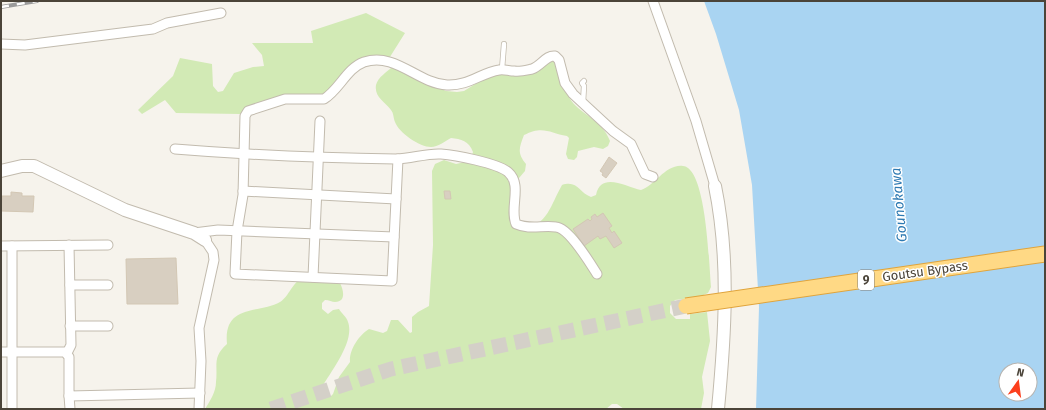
<svg xmlns="http://www.w3.org/2000/svg" width="1046" height="410" font-family="'Fira Sans',sans-serif">
  <style>
    .green { fill: #d2eab5 }
    .water { fill: #a9d4f2; fill-rule: evenodd }
    .building { fill: #d8cfc1; stroke: #d3c7b4 }
    .lines { fill: none; stroke-linecap: round; stroke-linejoin: round }
    .trunk-tunnel { stroke: #d4d0c8; stroke-width: 15; stroke-dasharray: 15 8; stroke-linecap: butt }
    .service-casing { stroke: #c2bbae; stroke-width: 6 }
    .minor-casing { stroke: #c2bbae; stroke-width: 11 }
    .tertiary-casing { stroke: #c2bbae; stroke-width: 14 }
    .service { stroke: #fff; stroke-width: 4.5 }
    .minor { stroke: #fff; stroke-width: 9 }
    .tertiary { stroke: #fff; stroke-width: 12 }
    .rail-casing { stroke: #9a9a9a; stroke-width: 4 }
    .rail { stroke: #fff; stroke-width: 2.5; stroke-dasharray: 8; stroke-linecap: butt }
    .trunk-bridge-casing { stroke: #e0a43c; stroke-width: 17; stroke-linecap: butt }
    .trunk-bridge { stroke: #ffd985; stroke-width: 15 }
    .labels { text-anchor: middle; dominant-baseline: central; stroke-width: 3; stroke-linejoin: round; paint-order: stroke }
    .shield { fill: #fff; stroke: #817c74; stroke-width: 1 }
    .shield-label { font-size: 12px; font-weight: bold; fill: #4b4439 }
    .street-label { font-size: 13px; fill: #4b4439; stroke: #fff }
    .water-label { font-size: 14px; font-style: italic; fill: #2e7ab2; stroke: #fff }
  </style>
  <rect width="100%" height="100%" fill="#f6f3ec"/>
  <g class="green">
    <polygon points="366,13 405,33 388,60 368,58 354,62 331,89 319,96 247,107 240,114 176,113 165,100 142,114 138,110 173,76 180,58 212,64 213,86 218,92 223,91 234,73 253,67 264,66 262,55 252,43 313,43 311,31"/>
    <path d="M555,57C560,72 564,95 576,106C589,118 603,123 610,141L608,146L603,149L594,147L578,151L577,157L574,160L568,159L566,154L569,138L567,136C550,133 543,125 524,135C519,148 517,153 526,164L525,171L513,185L510,222L512,226L522,231C549,223 550,206 562,185C578,180 579,193 591,197L596,195C601,171 626,187 641,190C655,186 665,164 683,166C707,168 709,267 711,287L708,293L699,297L675,300L670,306V313L676,319H690V314L707,312L710,341L702,377L704,393L701,409H624L617,404H612L606,409H205C210,401 216,392 216,382C218,365 212,357 227,344C223,303 260,314 280,302C289,297 293,280 303,279C315,278 328,282 340,283C343,289 347,302 335,302C332,302 329,300 325,300L322,303V309L328,314L333,310L339,309C341,313 347,317 348,322C355,341 332,370 322,387V393L326,397H330L333,394L339,377L350,362C349,350 359,335 369,329L383,333L387,331L391,320H398L410,333L412,332V317L418,312L429,306L433,245L432,171L435,164L444,160L456,164L470,161L473,152C469,141 461,139 451,138C445,141 438,147 431,147C420,147 399,133 395,122C393,117 394,114 391,110C385,102 374,97 376,85C378,77 387,72 392,67L446,91L457,92L464,91L485,78Z"/>
  </g>
  <path class="water" d="M704,1H1045V409H756L759,307L752,185L739,110L716,34ZM1006,370H1030V394H1006Z"/>
  <g class="building">
    <polygon points="609,157 617,163 606,178 602,175 603,173 600,171"/>
    <polygon points="444,191 450,191 451,199 445,199"/>
    <polygon points="11,192 22,193 22,196 34,196 33,212 1,211 2,196 11,196"/>
    <polygon points="603,213 612,226 609,228 612,233 614,231 622,243 614,248 606,236 600,239 598,236 584,246 573,229 588,219 590,221 592,219 591,217 595,214 597,217"/>
    <polygon points="176,258 178,304 127,304 126,259"/>
  </g>
  <g class="lines">
    <polyline class="trunk-tunnel" points="271,409 391,369 686,306"/>
    <g class="service-casing">
      <g id="service">
        <polyline points="502,69 504,44"/>
        <polyline points="583,103 584,86 582,83 584,81"/>
      </g>
    </g>
    <g class="minor-casing">
      <g id="minor">
        <polyline points="653,1 696,121 715,186"/>
        <polyline points="1,44 25,45 153,29 167,23 221,13"/>
        <path d="M175,149C248,155 322,158 396,159C411,159 426,153 441,154C455,155 497,163 508,172C523,185 509,208 516,224C529,230 543,225 556,227C569,228 590,263 597,274"/>
        <path d="M398,159L392,281L235,274L237,231L243,195L245,116L248,111L285,99H324C339,90 347,68 364,62C396,52 417,83 447,85C468,86 481,73 499,70C504,69 509,71 514,71C520,72 527,70 532,69C541,66 546,55 555,56L559,60L565,83L573,94L613,131L631,144L645,174L653,177"/>
        <polyline points="243,191 396,199"/>
        <polyline points="194,233 218,230 394,237"/>
        <polyline points="1,246 108,245"/>
        <polyline points="313,277 320,121"/>
        <polyline points="70,285 108,285"/>
        <polyline points="70,326 108,326"/>
        <polyline points="1,352 65,352 69,357 69,396 200,393"/>
        <polyline points="67,353 71,345 69,245"/>
        <polyline points="69,396 70,409"/>
        <polyline points="12,409 12,246"/>
        <polyline points="199,409 201,361 199,328 214,260 213,252 205,240"/>
      </g>
    </g>
    <g class="tertiary-casing">
      <g id="tertiary">
        <polyline points="1,171 22,166 34,166 125,210 194,233 205,240"/>
        <path d="M715,186C730,259 725,335 718,409"/>
      </g>
    </g>
    <use href="#service" class="service"/>
    <use href="#minor" class="minor"/>
    <use href="#tertiary" class="tertiary"/>
    <g class="rail-casing">
      <polyline id="rail" points="1,7 37,1"/>
    </g>
    <use href="#rail" class="rail"/>
    <g class="trunk-bridge-casing">
      <polyline id="trunk-bridge" points="686,306 1045,254"/>
    </g>
    <use href="#trunk-bridge" class="trunk-bridge"/>
  </g>
  <g class="labels">
    <rect class="shield" x="858" y="270" width="16" height="20" rx="3"/>
    <g class="shield-label">
      <text x="866" y="280">9</text>
    </g>
    <g class="street-label">
      <text transform="translate(925 271) rotate(-8)">Goutsu Bypass</text>
    </g>
    <g class="water-label">
      <text transform="translate(899 205) rotate(-95)">Gounokawa</text>
    </g>
  </g>
  <rect width="1046" height="410" fill="none" stroke="#4b4439" stroke-width="4"/>
  <g transform="translate(1018 382) rotate(14)"><circle r="19" fill="#ffffff" stroke="#b7b4b0"/>
  <path d="M0-3L7 15L0 10L-7 15Z" fill="#fc3f1d"/>
  <text y="-6" font-size="11" font-weight="bold" text-anchor="middle" fill="#4b4439">N</text>
  </g>
</svg>
